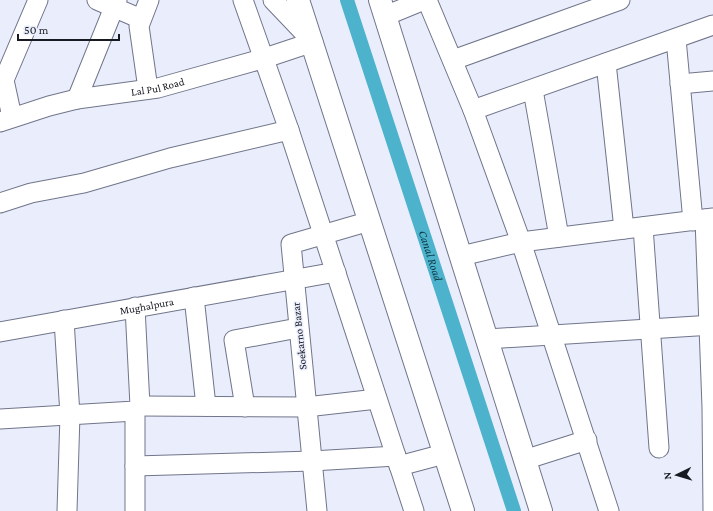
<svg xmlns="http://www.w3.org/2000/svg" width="713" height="511" font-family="'Crimson Pro',serif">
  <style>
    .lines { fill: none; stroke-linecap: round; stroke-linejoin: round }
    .canal { stroke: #4db2cc; stroke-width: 14 }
    .minor-casing { stroke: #70758a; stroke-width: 21 }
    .highway-casing { stroke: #70758a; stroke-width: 24 }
    .minor { stroke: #fff; stroke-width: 19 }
    .highway { stroke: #fff; stroke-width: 22 }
    .labels { text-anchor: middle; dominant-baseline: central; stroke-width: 3; stroke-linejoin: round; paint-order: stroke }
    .street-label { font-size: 11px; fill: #181a22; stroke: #eaeefc }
    .water-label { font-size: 12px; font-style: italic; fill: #0a3944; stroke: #eaeefc }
  </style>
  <rect width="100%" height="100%" fill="#eaeefc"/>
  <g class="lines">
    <path class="canal" id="s1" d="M347,0L514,511"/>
    <g class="minor-casing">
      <g id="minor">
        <polyline points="97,0 141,19"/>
        <polyline points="243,0 289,130 414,511"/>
        <polyline points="427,0 473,110 521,242 609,511"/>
        <polyline points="385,16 424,0"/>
        <polyline points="676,39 693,221"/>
        <polyline points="453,60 620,0"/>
        <polyline points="606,63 624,229"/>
        <polyline points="680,84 713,81"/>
        <polyline points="148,89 139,26 149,0"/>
        <polyline points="533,90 559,237"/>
        <polyline points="77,99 117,0"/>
        <polyline points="473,110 713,25"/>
        <polyline points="12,117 4,80 38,0"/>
        <path id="s2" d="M0,122L49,106L77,99L158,88L262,59L313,42L273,0"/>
        <polyline points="0,203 31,193 84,183 170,158 289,130"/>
        <polyline points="705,219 712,407 713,511"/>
        <polyline points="643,227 659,448"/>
        <polyline points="461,256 521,242 713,218"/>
        <polyline points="194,297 206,406"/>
        <polyline points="64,320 70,415 67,511"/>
        <path id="s3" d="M0,332L336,272"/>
        <polyline points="487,339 713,325"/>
        <polyline points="140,406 306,407 377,399"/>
        <polyline points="245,407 234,340 298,328"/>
        <polyline points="135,411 135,511"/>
        <polyline points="0,419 135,411 140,406 135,307"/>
        <polyline points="524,460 587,440"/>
        <polyline points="135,466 312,461 396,456"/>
        <polyline points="399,466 444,454"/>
        <polyline points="317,511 291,244 370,221"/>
      </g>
    </g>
    <g class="highway-casing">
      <g id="highway">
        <polyline points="298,0 463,511"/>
        <polyline points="380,0 541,511"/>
      </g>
    </g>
    <use href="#minor" class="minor"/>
    <use href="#highway" class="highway"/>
  </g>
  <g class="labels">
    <g class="street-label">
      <text stroke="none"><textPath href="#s2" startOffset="162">Lal Pul Road</textPath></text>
      <text stroke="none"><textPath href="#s3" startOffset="149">Mughalpura</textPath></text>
      <text transform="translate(299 336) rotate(-96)">Soekarno Bazar</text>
    </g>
    <g class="water-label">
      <text stroke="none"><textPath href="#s1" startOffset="269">Canal Road</textPath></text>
    </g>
  </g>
  <g transform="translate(677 475) rotate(265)" stroke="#eaeefc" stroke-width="3" paint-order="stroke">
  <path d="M0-3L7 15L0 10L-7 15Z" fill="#181a22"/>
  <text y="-6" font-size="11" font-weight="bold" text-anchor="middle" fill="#181a22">N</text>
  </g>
  <path d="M18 34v6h101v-6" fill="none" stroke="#181a22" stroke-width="2"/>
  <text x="24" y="34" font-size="12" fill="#181a22" stroke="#eaeefc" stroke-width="3" paint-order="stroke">50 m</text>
</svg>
